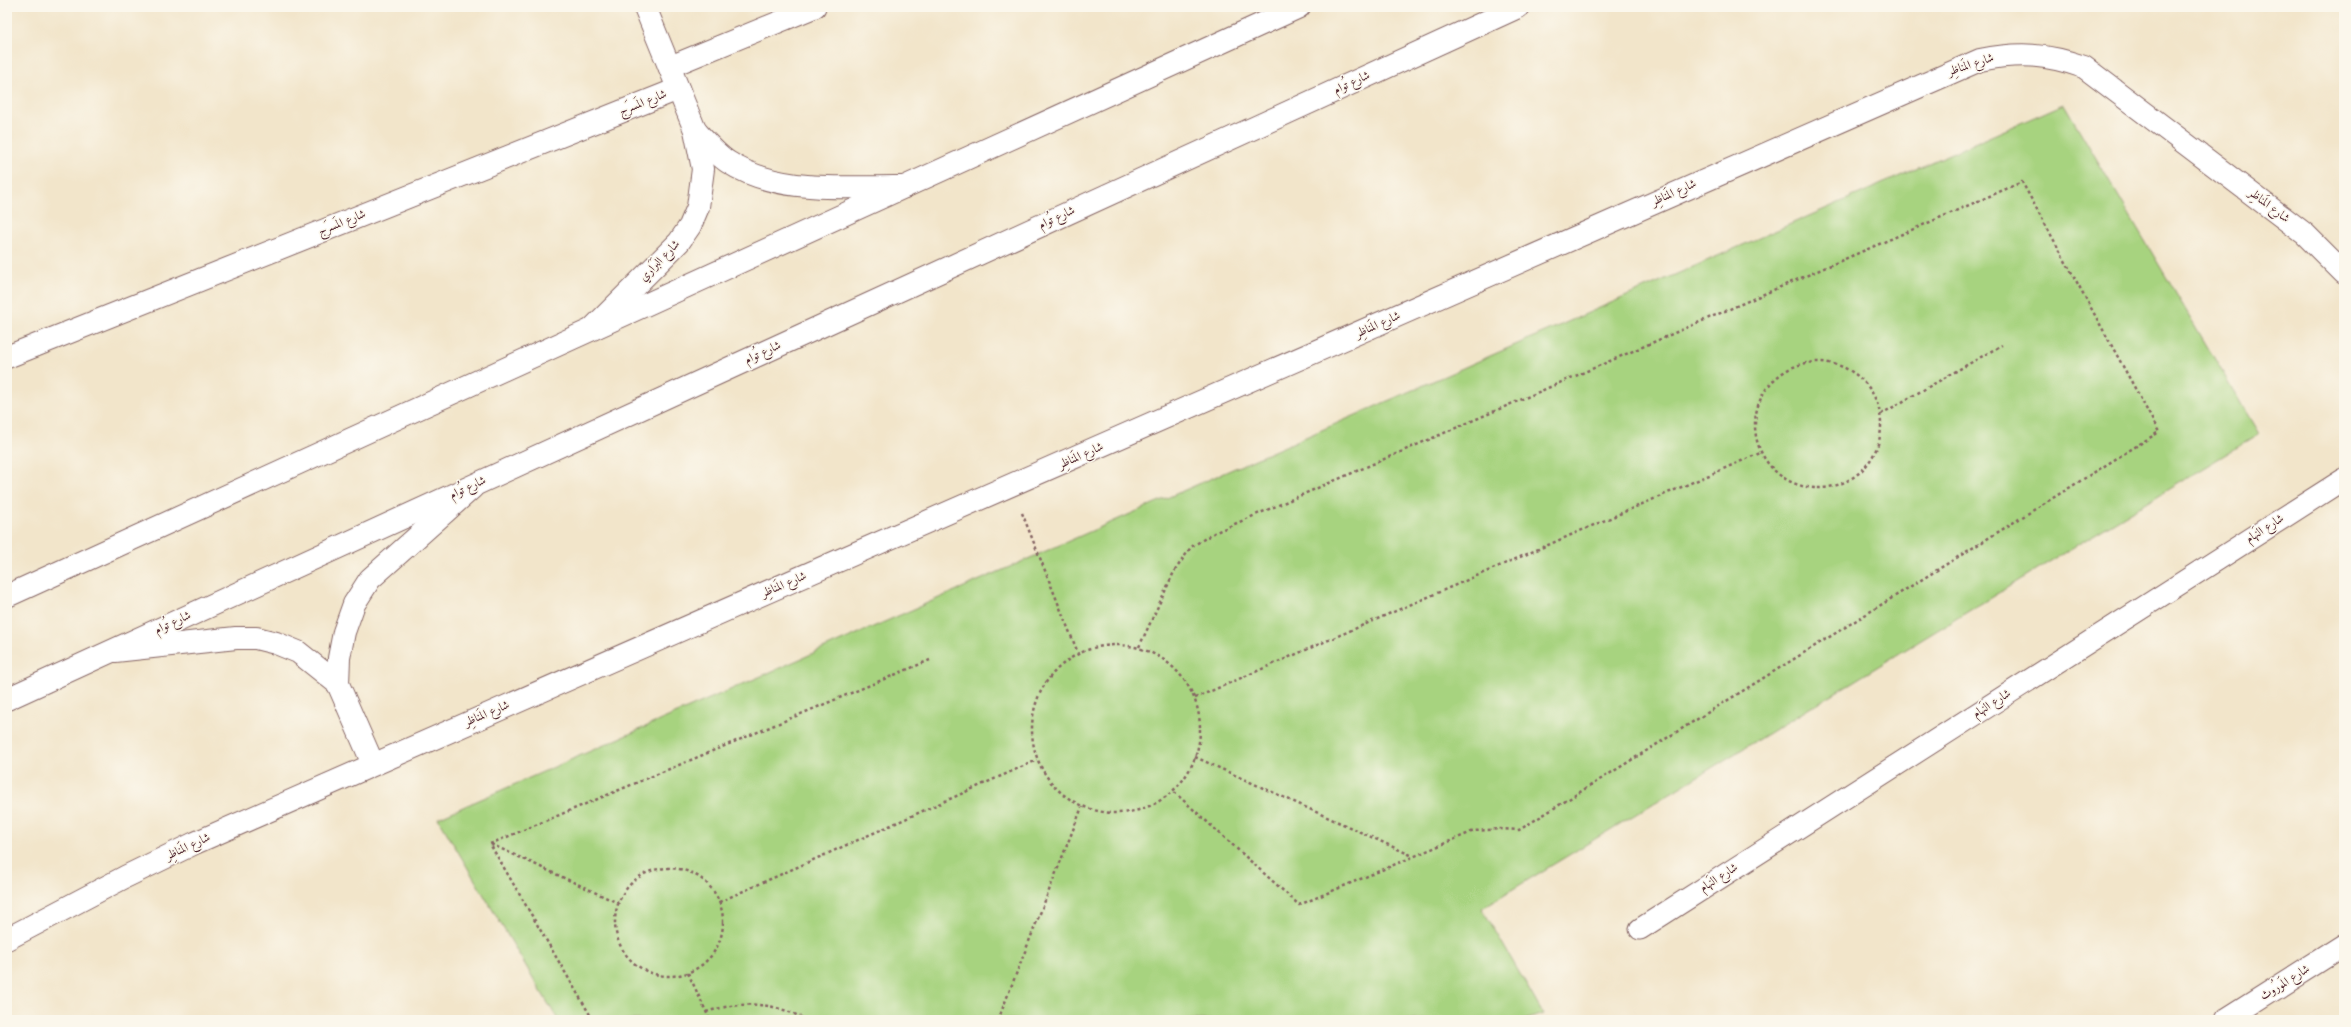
<svg xmlns="http://www.w3.org/2000/svg" width="2351" height="1027" font-family="'Old Standard TT',Amiri,serif">
  <style>
    .green { fill: #a7d37f; stroke: #787955 }
    .lines { fill: none; stroke-linecap: round; stroke-linejoin: round }
    .lane-casing { stroke: #856463; stroke-width: 23 }
    .street-casing { stroke: #856463; stroke-width: 24 }
    .primary-casing { stroke: #856463; stroke-width: 24 }
    .path { stroke: #856463; stroke-width: 2.5; stroke-dasharray: 3 3; stroke-linecap: butt }
    .lane { stroke: #fff; stroke-width: 21 }
    .street { stroke: #fff; stroke-width: 22 }
    .primary { stroke: #fff; stroke-width: 22 }
    .labels { text-anchor: middle; dominant-baseline: central; stroke-width: 3; stroke-linejoin: round; paint-order: stroke }
    .street-label { font-size: 12px; fill: #4a1f2b; stroke: #fbf7ec }
  </style>
  <rect width="100%" height="100%" fill="#fbf7ec"/>
  <filter id="ink" filterUnits="userSpaceOnUse"><feTurbulence type="fractalNoise" baseFrequency=".025" numOctaves="2"/><feDisplacementMap in="SourceGraphic" scale="8" xChannelSelector="R" yChannelSelector="G"/><feConvolveMatrix kernelMatrix="1 2 1 2 8 2 1 2 1" color-interpolation-filters="sRGB"/></filter>
  <filter id="wash" filterUnits="userSpaceOnUse"><feTurbulence type="fractalNoise" baseFrequency=".012" numOctaves="4" result="noise"/><feDisplacementMap in="SourceGraphic" scale="16" xChannelSelector="R" yChannelSelector="G"/><feGaussianBlur stdDeviation="0.9" result="paint"/><feColorMatrix in="noise" values="0 0 0 0 0 0 0 0 0 0 0 0 0 0 0 0 0 1.4 0 .05"/><feComposite in="paint" operator="in"/></filter>
  <g filter="url(#wash)">
    <rect width="100%" height="100%" fill="#f2e5ca"/>
    <polygon class="green" points="2064,104 2259,434 1482,908 1543,1014 1525,1020 558,1020 438,818"/>
  </g>
  <g filter="url(#ink)">
    <g class="lines">
      <g class="lane-casing">
        <g id="lane">
          <polyline points="669,67 815,7"/>
          <polyline points="1640,929 2344,479"/>
        </g>
      </g>
      <g class="street-casing">
        <g id="street">
          <path d="M695,130C705,141 716,154 728,162C779,195 846,186 904,187"/>
          <polyline points="593,328 679,242 690,226 698,207 703,169 695,130 645,7"/>
          <polyline points="7,357 678,89"/>
          <polyline points="115,651 236,638 256,638 276,643 298,652 338,684 373,764"/>
          <polyline points="338,684 339,658 344,632 354,604 370,579 472,488"/>
          <path d="M7,939L125,877L195,843L1980,60C2020,52 2046,54 2084,67L2305,234L2344,273"/>
          <polyline points="2226,1020 2344,945"/>
        </g>
      </g>
      <g class="primary-casing">
        <g id="primary">
          <polyline points="7,596 1299,7"/>
          <polyline points="7,699 1518,7"/>
        </g>
      </g>
      <g class="path">
        <circle cx="1818" cy="425" r="63"/>
        <polyline points="1881,414 2002,345"/>
        <polyline points="1022,513 1078,653"/>
        <circle cx="1116" cy="729" r="84"/>
        <polyline points="1139,647 1174,572 1191,547 1214,533 2022,182 2159,432 1519,830 1500,829 1474,831 1299,905 1173,791"/>
        <polyline points="1195,698 1760,453"/>
        <polyline points="1195,757 1413,856"/>
        <polyline points="491,844 618,903"/>
        <circle cx="669" cy="922" r="54"/>
        <polyline points="719,902 1037,760"/>
        <polyline points="688,973 710,1020"/>
        <path d="M706,1012C741,1001 773,1001 806,1020"/>
        <polyline points="593,1020 490,844 930,660"/>
        <polyline points="998,1020 1082,807"/>
      </g>
      <use href="#lane" class="lane"/>
      <use href="#street" class="street"/>
      <use href="#primary" class="primary"/>
    </g>
  </g>
  <g class="labels">
    <g class="street-label">
      <text transform="translate(1971 65) rotate(-18)">شارع المَناظِر</text>
      <text transform="translate(1352 83) rotate(-25)">شارع تُوام</text>
      <text transform="translate(643 103) rotate(-22)">شارع المَسرَج</text>
      <text transform="translate(1674 193) rotate(-24)">شارع المَناظِر</text>
      <text transform="translate(2269 206) rotate(37)">شارع المَناظِر</text>
      <text transform="translate(1057 218) rotate(-25)">شارع تُوام</text>
      <text transform="translate(342 223) rotate(-22)">شارع المَسرَج</text>
      <text transform="translate(660 261) rotate(-46)">شارع البَرَاري</text>
      <text transform="translate(1378 325) rotate(-24)">شارع المَناظِر</text>
      <text transform="translate(763 353) rotate(-25)">شارع تُوام</text>
      <text transform="translate(1081 456) rotate(-24)">شارع المَناظِر</text>
      <text transform="translate(468 488) rotate(-25)">شارع تُوام</text>
      <text transform="translate(2265 529) rotate(-33)">شارع النَهام</text>
      <text transform="translate(784 585) rotate(-23)">شارع المَناظِر</text>
      <text transform="translate(173 623) rotate(-25)">شارع تُوام</text>
      <text transform="translate(1992 704) rotate(-33)">شارع النَهام</text>
      <text transform="translate(487 714) rotate(-23)">شارع المَناظِر</text>
      <text transform="translate(188 847) rotate(-25)">شارع المَناظِر</text>
      <text transform="translate(1719 878) rotate(-33)">شارع النَهام</text>
      <text transform="translate(2285 983) rotate(-32)">شارع المَورُوث</text>
    </g>
  </g>
  <rect width="2351" height="1027" fill="none" stroke="#fbf7ec" stroke-width="24"/>
</svg>
